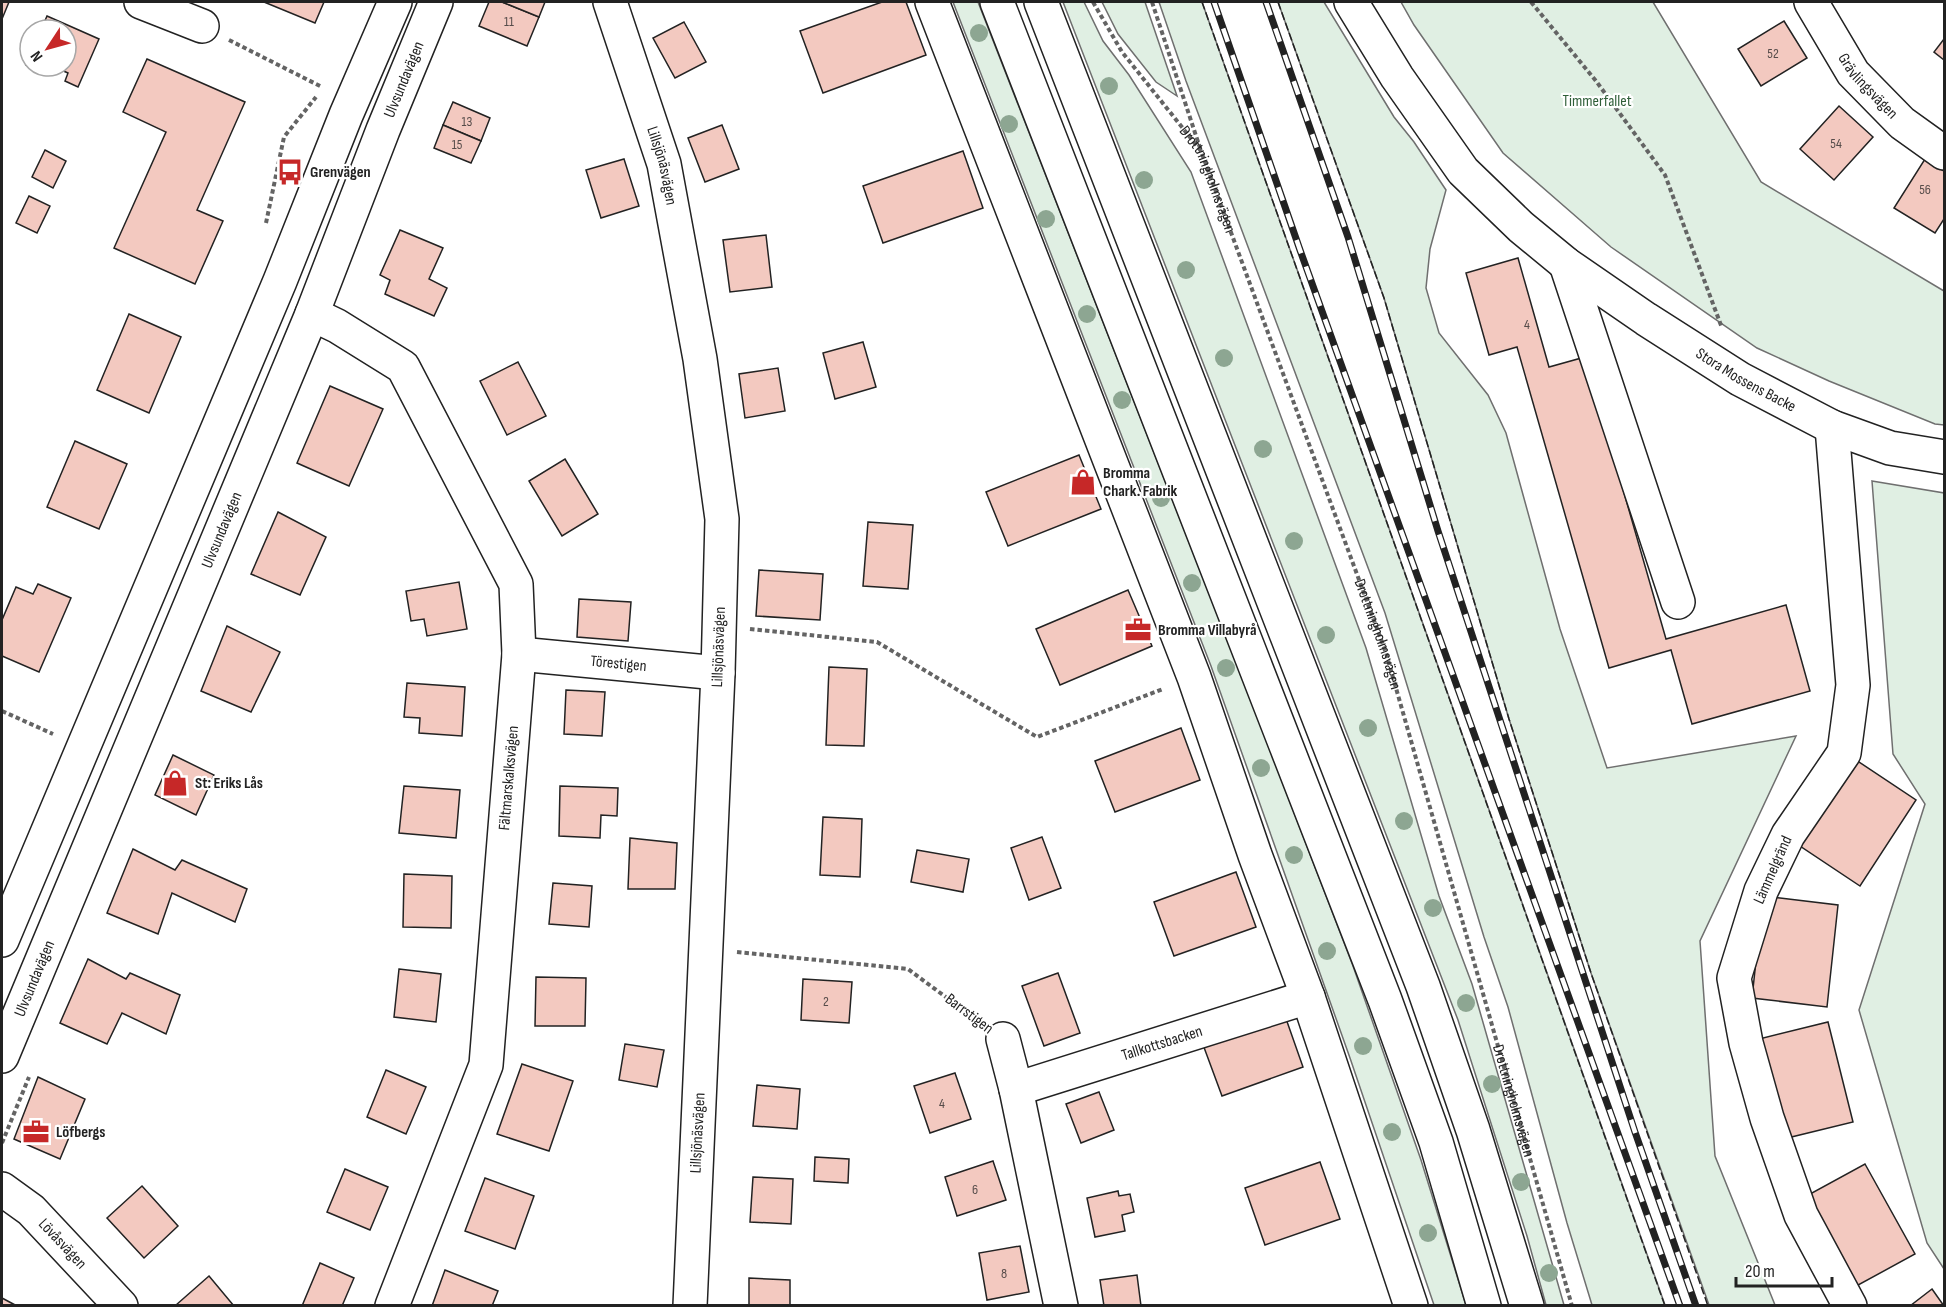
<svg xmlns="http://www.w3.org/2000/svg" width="1946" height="1307" font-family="'Sofia Sans Condensed',sans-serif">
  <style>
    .green { fill: #e0efe3; stroke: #6f6f6f; stroke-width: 1.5 }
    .building { fill: #f3c9c0; stroke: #222; stroke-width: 1.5 }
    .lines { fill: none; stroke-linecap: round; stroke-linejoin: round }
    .minor-casing { stroke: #222; stroke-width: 36 }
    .major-casing { stroke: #222; stroke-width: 36 }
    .path { stroke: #646464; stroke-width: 4; stroke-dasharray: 4.5 3; stroke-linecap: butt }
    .minor { stroke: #fff; stroke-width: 33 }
    .major { stroke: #fff; stroke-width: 33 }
    .rail-casing { stroke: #222; stroke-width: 7 }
    .rail { stroke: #fff; stroke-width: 4.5; stroke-dasharray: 14; stroke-linecap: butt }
    .fence { stroke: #222; stroke-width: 1.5; stroke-dasharray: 8 3; stroke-linecap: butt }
    .tree { fill: #8da692 }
    .labels { text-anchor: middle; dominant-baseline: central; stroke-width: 4.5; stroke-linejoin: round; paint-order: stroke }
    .number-label { font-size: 14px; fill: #564c4a }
    .street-label { font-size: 16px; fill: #222; stroke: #fff }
    .park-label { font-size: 16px; fill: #2f5e38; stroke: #fff }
    .poi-label { font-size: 16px; font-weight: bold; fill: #222; stroke: #fff; text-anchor: start }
  </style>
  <rect width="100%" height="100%" fill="#fff"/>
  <g class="green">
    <polygon points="953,2 978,2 1257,716 1353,966 1421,1160 1466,1305 1434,1305 1350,1058 1211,666"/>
    <polygon points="1063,2 1084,2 1103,41 1129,75 1191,172 1366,648 1439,896 1472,984 1564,1305 1546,1305 1527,1236 1458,1020"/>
    <polygon points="1102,2 1145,2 1177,96 1156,82 1118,34"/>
    <polygon points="1159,2 1202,2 1665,1305 1592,1305 1567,1223 1508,1007 1484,937 1385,613 1186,81"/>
    <polygon points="1278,2 1324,2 1394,117 1414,142 1446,190 1430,249 1426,288 1439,333 1488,395 1506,433 1560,629 1607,768 1796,736 1700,941 1715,1156 1775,1305 1709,1305 1591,973 1509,719 1384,298"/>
    <polygon points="1401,2 1653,2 1761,182 1944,291 1944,425 1935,424 1829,381 1757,348 1611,247 1503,153 1414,25"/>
    <polygon points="1872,481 1944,493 1944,1269 1927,1243 1859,1010 1925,804 1893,754"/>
  </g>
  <g class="building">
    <polygon points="2,2 9,2 2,19"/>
    <polygon points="264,2 324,2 315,23"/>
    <polygon points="489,2 502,2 539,17 527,46 479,26"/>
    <polygon points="502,2 545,2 539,17"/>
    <polygon points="882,2 906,2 926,55 823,93 800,31"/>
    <polygon points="47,16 99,39 78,87 65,81 68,73 52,66 66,66 66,30 41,30"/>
    <polygon points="1784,21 1807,58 1761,86 1738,49"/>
    <polygon points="684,22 706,62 675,78 653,38"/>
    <polygon points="1944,39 1944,60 1934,52"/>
    <polygon points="30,55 30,66 42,66 40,71 26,65"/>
    <polygon points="147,59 245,102 197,210 223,221 195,284 114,248 166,132 123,112"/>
    <polygon points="453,102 490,118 481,141 443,125"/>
    <polygon points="1839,106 1873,137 1834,180 1800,149"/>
    <polygon points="443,125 481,141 471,163 434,148"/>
    <polygon points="722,125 739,169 705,182 688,138"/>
    <polygon points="45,150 66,161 53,188 32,177"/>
    <polygon points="963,151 983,208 883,243 863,186"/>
    <polygon points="624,159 639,206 601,218 586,170"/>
    <polygon points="1925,159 1944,171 1944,219 1935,233 1894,208"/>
    <polygon points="29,196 50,206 37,233 16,223"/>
    <polygon points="400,230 443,248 429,279 447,288 434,316 385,294 390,280 380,275"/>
    <polygon points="766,235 772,287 730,292 723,240"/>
    <polygon points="1518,258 1549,367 1585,357 1666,639 1786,605 1810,691 1692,724 1671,650 1609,668 1517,347 1489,355 1466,273"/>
    <polygon points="129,314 181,337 149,413 97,390"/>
    <polygon points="863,342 876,387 835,399 823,353"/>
    <polygon points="518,362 546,416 507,435 480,381"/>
    <polygon points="778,368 785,411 745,418 739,374"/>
    <polygon points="330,386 383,409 349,486 297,463"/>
    <polygon points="75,441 127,464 99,529 47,507"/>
    <polygon points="1079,455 1101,509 1008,546 986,492"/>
    <polygon points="565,459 598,514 562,536 529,481"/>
    <polygon points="278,512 326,537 300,595 251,574"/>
    <polygon points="868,522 913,525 908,589 863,586"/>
    <polygon points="759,570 823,574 820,620 756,616"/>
    <polygon points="459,582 467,629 427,636 424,619 411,621 406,591"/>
    <polygon points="38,584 71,598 39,672 2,656 2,620 16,587 33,594"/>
    <polygon points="1128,590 1152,646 1060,685 1036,629"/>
    <polygon points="579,599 631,602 628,641 577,637"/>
    <polygon points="227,626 280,652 251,712 201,691"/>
    <polygon points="829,667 867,669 864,746 826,745"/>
    <polygon points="407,683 465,687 462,736 419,733 420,718 404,717"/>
    <polygon points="566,690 605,692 602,736 564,734"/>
    <polygon points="1181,728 1200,780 1115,812 1095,761"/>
    <polygon points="173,755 214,775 196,815 155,795"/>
    <polygon points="1853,758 1916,800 1860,886 1797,844"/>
    <polygon points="404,786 460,790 456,838 399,833"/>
    <polygon points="560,786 618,788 617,816 601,815 600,838 559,836"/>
    <polygon points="823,817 862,819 860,877 820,875"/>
    <polygon points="1042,837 1061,888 1029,900 1011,848"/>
    <polygon points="630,838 677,843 675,889 628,889"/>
    <polygon points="133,849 175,870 182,860 247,889 235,922 172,893 158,934 107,913"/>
    <polygon points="917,850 969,859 963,892 911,882"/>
    <polygon points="1236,872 1256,927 1174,956 1154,902"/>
    <polygon points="404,874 452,876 451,928 403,927"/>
    <polygon points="553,883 592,886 589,927 549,924"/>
    <polygon points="1763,896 1838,905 1827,1007 1752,998"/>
    <polygon points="88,959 126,979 130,973 180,995 166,1034 122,1013 107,1044 60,1023"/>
    <polygon points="399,969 441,974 436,1022 394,1017"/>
    <polygon points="1058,973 1080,1033 1044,1046 1022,986"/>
    <polygon points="536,977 586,978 585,1026 535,1026"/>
    <polygon points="803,979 852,982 849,1023 801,1020"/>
    <polygon points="1284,1013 1303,1067 1222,1096 1202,1042"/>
    <polygon points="1828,1022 1853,1122 1779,1140 1755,1040"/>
    <polygon points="625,1044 664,1050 657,1087 619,1080"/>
    <polygon points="522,1064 573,1081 549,1151 497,1134"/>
    <polygon points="386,1070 426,1087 406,1134 367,1117"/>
    <polygon points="955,1073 971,1119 930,1133 914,1086"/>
    <polygon points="38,1077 85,1099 60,1159 14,1139"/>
    <polygon points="757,1085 800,1089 797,1129 753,1126"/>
    <polygon points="1099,1092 1114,1130 1081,1143 1066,1104"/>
    <polygon points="815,1157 849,1159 848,1183 814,1181"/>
    <polygon points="993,1161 1006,1200 957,1216 945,1177"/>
    <polygon points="1320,1162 1340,1219 1265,1245 1245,1188"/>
    <polygon points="1865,1164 1915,1254 1849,1290 1799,1200"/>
    <polygon points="345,1169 388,1187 370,1230 327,1212"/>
    <polygon points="753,1177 793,1179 791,1224 750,1222"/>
    <polygon points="485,1178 534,1196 515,1249 465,1231"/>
    <polygon points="142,1186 178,1226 144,1258 107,1218"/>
    <polygon points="1118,1191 1119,1196 1130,1194 1134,1212 1122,1215 1125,1231 1095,1237 1087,1198"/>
    <polygon points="1020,1246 1029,1292 987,1300 979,1253"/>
    <polygon points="320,1263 354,1278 342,1306 302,1306"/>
    <polygon points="445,1270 498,1291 492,1306 432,1306"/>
    <polygon points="1137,1275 1141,1306 1104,1306 1100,1280"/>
    <polygon points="209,1276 234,1306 176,1306 176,1305"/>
    <polygon points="749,1278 790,1280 790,1306 749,1306"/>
    <polygon points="1932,1289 1944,1306 1910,1306"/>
    <polygon points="2,1298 17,1306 2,1306"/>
  </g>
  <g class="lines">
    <g class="minor-casing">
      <g id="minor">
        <polyline points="141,2 202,26"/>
        <path id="s2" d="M610,2L664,164L700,359L722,519L718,673L690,1306"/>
        <polyline points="932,2 1194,677 1255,855 1308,997 1411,1306"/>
        <path id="s3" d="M1351,2L1397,77L1463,171L1521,227L1566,264L1646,319L1740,379L1832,427L1890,448L1944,457"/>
        <path id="s4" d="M1811,2L1853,73L1902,123L1944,153"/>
        <polyline points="1566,264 1678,602"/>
        <polyline points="312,314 337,326 403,367 516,584 519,654 486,1065 392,1306"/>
        <polyline points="1832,427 1853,685 1844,753 1788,835 1761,891 1734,978 1746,1043 1767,1118 1801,1215 1850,1306"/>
        <path id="s5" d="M519,654L718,673"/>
        <polyline points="1003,1039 1016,1089 1061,1306"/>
        <path id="s6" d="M1016,1089L1308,997"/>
        <path id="s7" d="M2,1189L31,1210L121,1306"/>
      </g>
    </g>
    <g class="major-casing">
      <g id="major">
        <polyline points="997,2 1385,1000 1436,1142 1484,1306"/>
        <polyline points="1041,2 1423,986 1473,1130 1527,1306"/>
        <polyline points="2,940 280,281 346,115 395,2"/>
        <path id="s8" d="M2,1056L312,314L383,130L436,2"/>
      </g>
    </g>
    <g class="path">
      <path id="s1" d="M1093,2L1122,52L1201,151L1386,653L1572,1306"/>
      <polyline points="1152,2 1200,148"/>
      <polyline points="1531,2 1596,81 1665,175 1722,328"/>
      <polyline points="229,40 322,87"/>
      <polyline points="266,223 284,137 316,97"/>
      <polyline points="750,629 877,642 1037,737 1163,689"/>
      <polyline points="2,711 53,734"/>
      <polyline points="737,952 908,969 978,1021"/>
      <polyline points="2,1143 29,1077"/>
    </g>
    <use href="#minor" class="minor"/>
    <use href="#major" class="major"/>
    <g class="rail-casing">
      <g id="rail">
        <polyline points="1214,2 1300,250 1680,1306"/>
        <polyline points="1266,2 1348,237 1438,531 1635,1132 1696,1306"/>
      </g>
    </g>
    <use href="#rail" class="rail"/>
    <g class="fence">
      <polyline points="1202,2 1665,1306"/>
      <polyline points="1278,2 1384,298 1509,719 1591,973 1708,1306"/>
    </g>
  </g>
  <g class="tree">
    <circle cx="979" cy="33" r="9"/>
    <circle cx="1109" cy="86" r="9"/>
    <circle cx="1009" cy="124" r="9"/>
    <circle cx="1144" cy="180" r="9"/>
    <circle cx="1046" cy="219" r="9"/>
    <circle cx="1186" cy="270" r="9"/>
    <circle cx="1087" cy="314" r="9"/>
    <circle cx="1224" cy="358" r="9"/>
    <circle cx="1122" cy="400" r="9"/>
    <circle cx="1263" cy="449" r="9"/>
    <circle cx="1161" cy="498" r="9"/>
    <circle cx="1294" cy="541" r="9"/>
    <circle cx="1192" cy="583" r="9"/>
    <circle cx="1326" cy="635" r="9"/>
    <circle cx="1226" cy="668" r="9"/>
    <circle cx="1368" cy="728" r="9"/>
    <circle cx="1261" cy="768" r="9"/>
    <circle cx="1404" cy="821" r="9"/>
    <circle cx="1294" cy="855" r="9"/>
    <circle cx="1433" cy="908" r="9"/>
    <circle cx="1327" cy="951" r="9"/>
    <circle cx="1466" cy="1003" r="9"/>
    <circle cx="1363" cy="1046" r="9"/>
    <circle cx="1492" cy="1084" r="9"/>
    <circle cx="1392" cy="1132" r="9"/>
    <circle cx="1521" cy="1182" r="9"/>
    <circle cx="1428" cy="1233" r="9"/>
    <circle cx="1549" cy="1273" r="9"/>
  </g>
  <defs>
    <g id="bus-bare" transform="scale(2.07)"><path d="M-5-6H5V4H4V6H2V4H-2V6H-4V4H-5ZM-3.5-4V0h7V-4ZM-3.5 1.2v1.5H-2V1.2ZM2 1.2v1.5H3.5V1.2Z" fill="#c62828" stroke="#fff" stroke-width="2.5" paint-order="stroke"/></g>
    <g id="shop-bare" transform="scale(2.07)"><path d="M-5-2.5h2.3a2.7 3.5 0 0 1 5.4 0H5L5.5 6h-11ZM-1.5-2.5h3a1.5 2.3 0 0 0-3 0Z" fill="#c62828" stroke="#fff" stroke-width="2.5" paint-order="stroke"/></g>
    <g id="office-bare" transform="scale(2.07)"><path d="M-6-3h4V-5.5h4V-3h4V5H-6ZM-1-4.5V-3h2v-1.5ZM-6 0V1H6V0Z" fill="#c62828" stroke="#fff" stroke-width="2.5" paint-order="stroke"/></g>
  </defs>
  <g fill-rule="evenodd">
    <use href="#bus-bare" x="290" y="172"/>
    <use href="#shop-bare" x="1083" y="482"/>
    <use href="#office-bare" x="1138" y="630"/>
    <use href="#shop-bare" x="175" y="783"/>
    <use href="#office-bare" x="36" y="1132"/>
  </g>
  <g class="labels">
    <g class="number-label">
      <text x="509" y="21">11</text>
      <text x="1773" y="53">52</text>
      <text x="467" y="121">13</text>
      <text x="1836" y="143">54</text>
      <text x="457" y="144">15</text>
      <text x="1925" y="189">56</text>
      <text x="1527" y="324">4</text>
      <text x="826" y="1001">2</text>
      <text x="942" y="1103">4</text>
      <text x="975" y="1189">6</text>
      <text x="1004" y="1273">8</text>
    </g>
    <g class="street-label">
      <text stroke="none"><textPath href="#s8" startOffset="1056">Ulvsundavägen</textPath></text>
      <text stroke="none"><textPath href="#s4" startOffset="102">Grävlingsvägen</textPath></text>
      <text stroke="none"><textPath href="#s2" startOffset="172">Lillsjönäsvägen</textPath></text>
      <text stroke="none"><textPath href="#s1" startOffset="213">Drottningholmsvägen</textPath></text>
      <text stroke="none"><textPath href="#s3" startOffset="556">Stora Mossens Backe</textPath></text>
      <text stroke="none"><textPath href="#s8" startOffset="570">Ulvsundavägen</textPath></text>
      <text stroke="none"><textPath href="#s1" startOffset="699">Drottningholmsvägen</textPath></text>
      <text transform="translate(719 647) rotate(-88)">Lillsjönäsvägen</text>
      <text stroke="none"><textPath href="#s5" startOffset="100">Törestigen</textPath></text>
      <text transform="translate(509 778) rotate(-85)">Fältmarskalksvägen</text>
      <text transform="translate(1773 870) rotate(-66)">Lämmelgränd</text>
      <text stroke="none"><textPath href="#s8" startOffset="84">Ulvsundavägen</textPath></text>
      <text transform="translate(969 1014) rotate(37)">Barrstigen</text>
      <text stroke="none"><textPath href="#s6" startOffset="153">Tallkottsbacken</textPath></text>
      <text stroke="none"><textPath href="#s1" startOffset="1185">Drottningholmsvägen</textPath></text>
      <text transform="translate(698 1133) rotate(-87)">Lillsjönäsvägen</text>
      <text stroke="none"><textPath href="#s7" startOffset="82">Lövåsvägen</textPath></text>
    </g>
    <g class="park-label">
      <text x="1597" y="101">Timmerfallet</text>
    </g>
    <g class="poi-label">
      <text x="310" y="172">Grenvägen</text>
      <text x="1103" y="473">Bromma<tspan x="1103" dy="18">Chark. Fabrik</tspan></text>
      <text x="1158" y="630">Bromma Villabyrå</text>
      <text x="195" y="783">St: Eriks Lås</text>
      <text x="56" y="1132">Löfbergs</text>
    </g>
  </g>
  <rect width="1946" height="1307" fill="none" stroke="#222222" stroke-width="6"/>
  <g transform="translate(48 48) rotate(234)"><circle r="28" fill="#ffffff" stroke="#a7a7a7" stroke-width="1.5"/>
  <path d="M0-4.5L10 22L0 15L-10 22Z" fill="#c62828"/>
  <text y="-9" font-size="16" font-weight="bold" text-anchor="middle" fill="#222222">N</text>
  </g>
  <path d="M1736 1277v9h96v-9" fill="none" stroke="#222222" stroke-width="3"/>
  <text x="1745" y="1277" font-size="18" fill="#222222" stroke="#ffffff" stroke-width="4.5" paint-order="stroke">20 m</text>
</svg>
